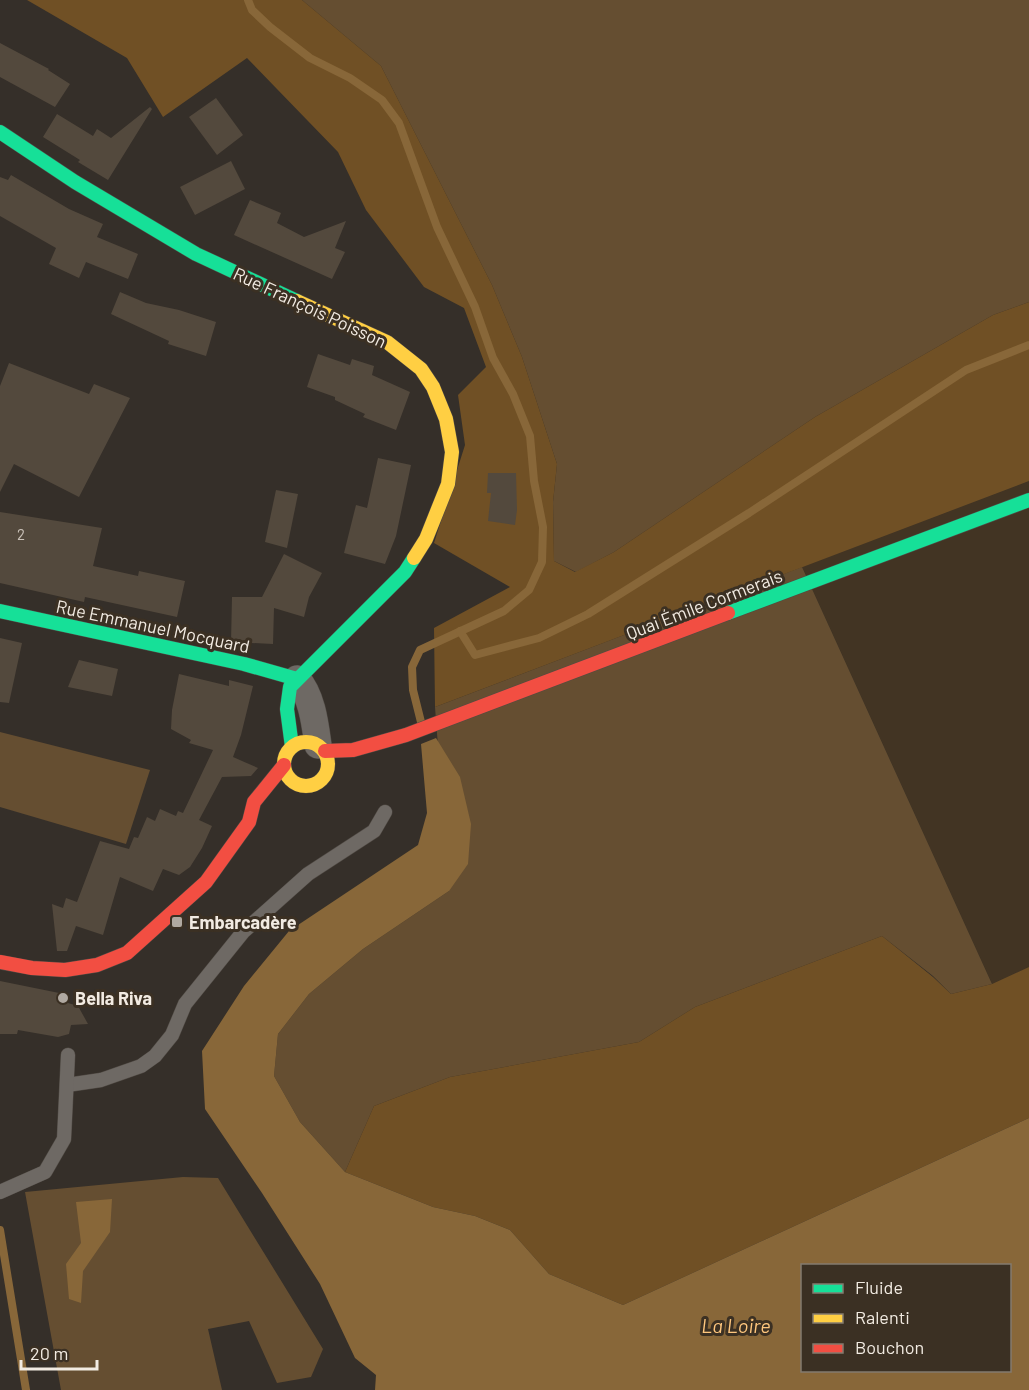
<svg xmlns="http://www.w3.org/2000/svg" width="1029" height="1390" font-family="Barlow,sans-serif">
  <style>
    .built { fill: #423423 }
    .green { fill: #654e31 }
    .forest { fill: #705025 }
    .water { fill: #886739; fill-rule: evenodd }
    .lines { fill: none; stroke-linecap: round; stroke-linejoin: round }
    .stream { stroke: #886739; stroke-width: 8 }
    .building { fill: #53493d }
    .lane-casing { stroke: #504a44; stroke-width: 15 }
    .street-casing { stroke: #504a44; stroke-width: 28 }
    .fast-casing { stroke: #504a44; stroke-width: 15 }
    .slow-casing { stroke: #504a44; stroke-width: 15 }
    .jam-casing { stroke: #504a44; stroke-width: 15 }
    .lane { stroke: #6e6964; stroke-width: 14 }
    .street { stroke: #6e6964; stroke-width: 27 }
    .fast { stroke: #16e098; stroke-width: 14 }
    .slow { stroke: #ffcf43; stroke-width: 14 }
    .jam { stroke: #f24e42; stroke-width: 14 }
    .poi-dot { fill: #b0a9a1; stroke: #3b3023; stroke-width: 2 }
    .labels { text-anchor: middle; dominant-baseline: central; stroke-width: 6; stroke-linejoin: round; paint-order: stroke }
    .number-label { font-size: 15px; fill: #cac2b9 }
    .street-label { font-size: 18px; fill: #f2ebe2; stroke: #3b3023 }
    .poi-label { font-size: 18px; font-weight: bold; fill: #f2ebe2; stroke: #3b3023; text-anchor: start }
    .water-label { font-size: 20px; font-style: italic; fill: #ffc77e; stroke: #3b3023 }
  </style>
  <rect width="100%" height="100%" fill="#352f29"/>
  <polygon class="built" points="1029,481 1029,967 992,984 802,567"/>
  <g class="green">
    <polygon points="302,0 1029,0 1029,302 993,315 815,417 614,552 576,572 554,561 553,502 557,464 522,357 492,285 381,66"/>
    <polygon points="802,567 992,984 951,994 933,976 882,936 695,1007 639,1042 450,1077 374,1106 345,1172 300,1122 274,1076 278,1034 309,994 363,949 449,891 435,707"/>
    <polygon points="0,732 150,770 126,844 0,807"/>
    <polygon points="183,1177 218,1178 323,1349 311,1377 277,1383 249,1321 208,1329 222,1390 61,1390 25,1192"/>
  </g>
  <g class="forest">
    <polygon points="27,0 302,0 381,66 492,285 522,357 557,464 553,502 554,561 575,572 614,552 815,417 993,315 1029,302 1029,481 435,707 434,628 510,587 434,543 465,445 458,395 486,367 464,308 424,287 366,210 338,152 247,58 163,117 127,58"/>
    <polygon points="882,936 933,977 951,994 992,984 1029,967 1029,1118 623,1305 549,1274 510,1230 475,1216 433,1207 345,1172 374,1106 450,1077 639,1042 695,1007"/>
  </g>
  <g class="water">
    <path d="M436,738L460,777L471,824L468,864L449,891L363,949L309,994L278,1034L274,1076L300,1122L345,1172L433,1207L475,1216L510,1230L549,1274L623,1305L1029,1118V1390H375L376,1375L355,1358L320,1284L262,1193L205,1109L202,1051L244,986L289,931L418,845L427,813L421,744ZM802,1266H1010V1370H802Z"/>
    <polygon points="112,1199 110,1232 83,1271 81,1303 69,1299 66,1264 81,1243 76,1202"/>
  </g>
  <g class="lines">
    <g class="stream">
      <polyline points="248,0 252,10 270,27 310,58 350,78 382,100 399,123 437,227 475,307 493,358 513,394 530,436 534,481 543,527 542,562 529,590 504,611 420,650 412,667 413,690 421,722"/>
      <polyline points="460,631 475,655 539,638 588,614 749,513 966,370 1029,345"/>
      <polyline points="0,1230 26,1390"/>
    </g>
  </g>
  <g class="building">
    <polygon points="0,43 49,69 48,70 70,84 55,107 0,77"/>
    <polygon points="216,98 243,135 217,155 189,117"/>
    <polygon points="150,107 152,109 108,180 78,162 80,160 43,137 57,114 93,136 97,129 111,138"/>
    <polygon points="231,161 245,189 195,215 180,187"/>
    <polygon points="11,175 69,209 103,224 97,237 138,254 128,279 86,262 79,278 49,264 56,248 0,216 0,177 8,180"/>
    <polygon points="250,200 281,213 277,223 304,237 346,221 335,248 345,252 332,279 234,235"/>
    <polygon points="120,292 146,303 179,310 216,322 206,356 168,344 169,341 111,314"/>
    <polygon points="318,354 350,365 352,359 374,366 372,375 410,392 396,430 363,417 365,414 335,400 335,397 307,387"/>
    <polygon points="9,363 89,394 94,384 130,398 79,497 14,464 0,492 0,386"/>
    <polygon points="378,458 411,465 396,536 385,564 344,553 356,505 367,508"/>
    <polygon points="488,473 516,473 517,510 515,525 488,521 491,493 487,493"/>
    <polygon points="276,490 298,494 287,548 265,542"/>
    <polygon points="0,512 102,528 93,566 138,576 139,571 185,581 177,617 85,597 84,602 0,583"/>
    <polygon points="284,554 322,573 309,597 304,617 274,608 273,644 231,642 232,597 262,597"/>
    <polygon points="0,638 22,643 9,703 0,702"/>
    <polygon points="79,660 118,669 112,696 68,687"/>
    <polygon points="179,674 229,686 229,680 253,686 241,735 233,757 258,768 251,776 222,777 199,820 212,826 202,848 190,867 179,875 163,869 153,891 120,877 103,935 76,926 67,951 57,951 52,904 63,908 66,898 77,902 100,841 129,849 134,837 138,838 147,817 155,821 160,809 176,816 178,811 183,813 213,750 189,743 191,740 171,729 172,710"/>
    <polygon points="0,981 69,995 68,1003 78,1006 88,1024 71,1025 69,1034 58,1037 18,1030 17,1034 0,1034"/>
  </g>
  <g class="lines">
    <g class="lane-casing">
      <g id="lane">
        <polyline points="67,1085 101,1080 141,1066 155,1056 172,1035 185,1004 243,932 308,874 374,831 385,812"/>
        <polyline points="0,1192 45,1172 64,1139 68,1055"/>
      </g>
    </g>
    <g class="street-casing">
      <path id="street" d="M297,679C312,696 315,723 318,745"/>
    </g>
    <g class="fast-casing">
      <g id="fast">
        <polyline points="0,132 75,182 196,254 297,301"/>
        <polyline points="0,611 244,664 297,679"/>
        <polyline points="728,613 1029,500"/>
        <polyline points="292,747 287,709 290,687 405,572 414,558"/>
      </g>
    </g>
    <g class="slow-casing">
      <g id="slow">
        <polyline points="297,301 387,342 421,369 433,387 446,419 452,452 448,484 426,539 414,558"/>
        <circle cx="306" cy="764" r="22"/>
      </g>
    </g>
    <g class="jam-casing">
      <g id="jam">
        <polyline points="325,751 353,750 406,735 728,613"/>
        <polyline points="0,962 32,968 65,970 97,965 127,953 206,882 249,822 254,802 284,765"/>
      </g>
    </g>
    <use href="#lane" class="lane"/>
    <use href="#street" class="street"/>
    <use href="#fast" class="fast"/>
    <use href="#slow" class="slow"/>
    <use href="#jam" class="jam"/>
  </g>
  <g class="poi-dot">
    <rect x="171" y="916" width="12" height="12" rx="3"/>
    <circle cx="63" cy="998" r="6"/>
  </g>
  <g class="labels">
    <g class="number-label">
      <text x="21" y="534">2</text>
    </g>
    <g class="street-label">
      <text transform="translate(310 307) rotate(25)">Rue François Poisson</text>
      <text transform="translate(704 604) rotate(-21)">Quai Émile Cormerais</text>
      <text transform="translate(153 626) rotate(12)">Rue Emmanuel Mocquard</text>
    </g>
    <g class="poi-label">
      <text x="189" y="922">Embarcadère</text>
      <text x="75" y="998">Bella Riva</text>
    </g>
    <g class="water-label">
      <text x="736" y="1325">La Loire</text>
    </g>
  </g>
  <rect x="801" y="1264" width="210" height="108" fill="#3b3023" stroke="#847b6f" stroke-width="1.5"/>
  <rect x="813" y="1284" width="30" height="9" fill="#16e098" stroke="#847b6f" stroke-width="1.5"/>
  <text x="855" y="1294" font-size="18" fill="#f2ebe2">Fluide</text>
  <rect x="813" y="1314" width="30" height="9" fill="#ffcf43" stroke="#847b6f" stroke-width="1.5"/>
  <text x="855" y="1324" font-size="18" fill="#f2ebe2">Ralenti</text>
  <rect x="813" y="1344" width="30" height="9" fill="#f24e42" stroke="#847b6f" stroke-width="1.5"/>
  <text x="855" y="1354" font-size="18" fill="#f2ebe2">Bouchon</text>
  <path d="M21 1360v9h76v-9" fill="none" stroke="#f2ebe2" stroke-width="3"/>
  <text x="30" y="1360" font-size="18" fill="#f2ebe2" stroke="#3b3023" stroke-width="4.5" paint-order="stroke">20 m</text>
</svg>
